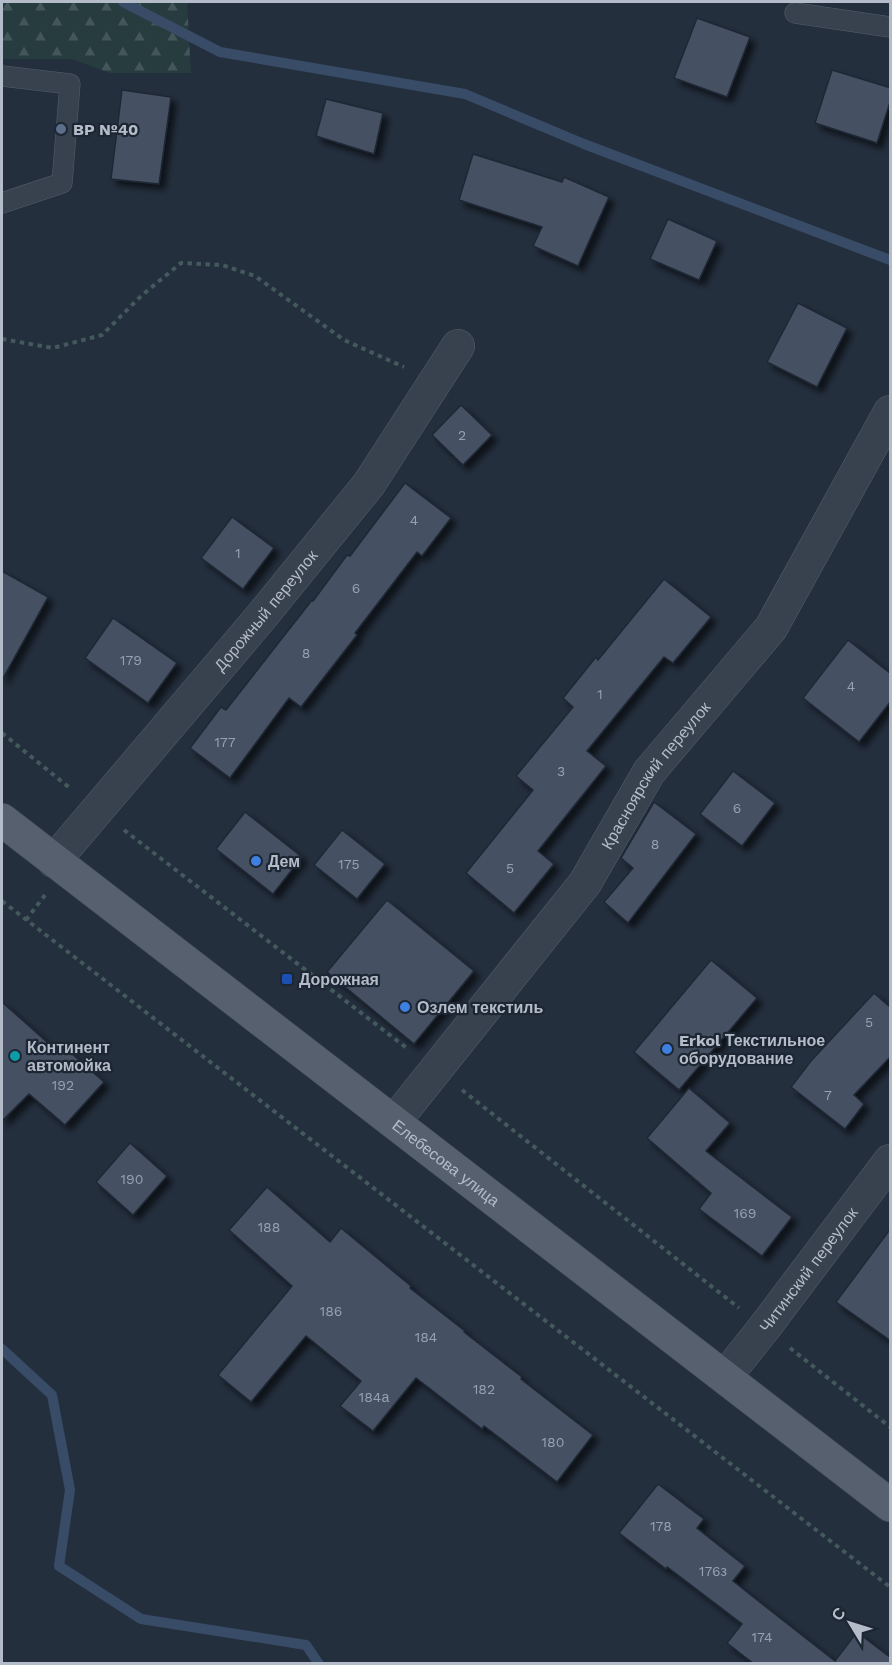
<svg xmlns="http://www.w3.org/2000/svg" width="892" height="1665" font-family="'Work Sans',sans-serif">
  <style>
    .forest { fill: url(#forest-firs) }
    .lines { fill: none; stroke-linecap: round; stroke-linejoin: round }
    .stream { stroke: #394c67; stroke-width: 10 }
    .building { fill: #455162; stroke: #1f2835; stroke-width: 1.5; filter: url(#shadow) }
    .service-casing { stroke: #565f6c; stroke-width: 21 }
    .minor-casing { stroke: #565f6c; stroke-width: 34 }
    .primary-casing { stroke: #414a57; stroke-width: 34 }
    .path { stroke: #44595c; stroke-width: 4; stroke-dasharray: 4.5 4.5; stroke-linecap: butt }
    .service { stroke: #38414e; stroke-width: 20 }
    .minor { stroke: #38414e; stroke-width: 33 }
    .primary { stroke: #56606e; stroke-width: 33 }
    .service-dot { fill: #5c6f8a; stroke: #1d2633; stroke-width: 2 }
    .shop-dot { fill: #3f7fe0; stroke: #1d2633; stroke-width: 2 }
    .transit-dot { fill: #1a4fb4; stroke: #1d2633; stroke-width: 2 }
    .culture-dot { fill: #0f9aa8; stroke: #1d2633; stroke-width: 2 }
    .labels { text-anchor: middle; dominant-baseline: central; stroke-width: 4.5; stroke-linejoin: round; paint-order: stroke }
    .number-label { font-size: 14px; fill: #98a1af }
    .poi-label { font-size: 16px; font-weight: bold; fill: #b4bcc9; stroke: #1d2633; text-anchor: start }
    .street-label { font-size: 16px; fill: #b4bcc9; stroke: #1d2633 }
  </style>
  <defs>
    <pattern id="forest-firs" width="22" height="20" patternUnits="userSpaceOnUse" patternTransform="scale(1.5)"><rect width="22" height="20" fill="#263c3f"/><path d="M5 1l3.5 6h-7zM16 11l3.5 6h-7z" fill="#435659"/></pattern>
    <filter id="shadow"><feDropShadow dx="5.5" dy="5.5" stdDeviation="3" flood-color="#0009"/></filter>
  </defs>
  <rect width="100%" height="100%" fill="#242f3e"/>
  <polygon class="forest" points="2,2 187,2 191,73 110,73 72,59 2,59"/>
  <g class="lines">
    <g class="stream">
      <polyline points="123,2 220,52 465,94 584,144 890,260"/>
      <polyline points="2,1349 52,1395 70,1490 59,1566 141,1619 306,1645 319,1664"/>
    </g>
  </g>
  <g class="building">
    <polygon points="697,18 750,37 727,97 674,78"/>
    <polygon points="832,70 891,88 891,99 877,143 815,123"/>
    <polygon points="122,90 171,97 159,184 111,179"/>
    <polygon points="326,99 383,113 374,154 316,136"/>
    <polygon points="473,154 562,182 564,177 609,197 578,266 533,246 542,227 459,200"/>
    <polygon points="668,219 717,241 699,280 650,259"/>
    <polygon points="798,303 847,328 817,387 767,362"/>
    <polygon points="461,405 492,435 463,465 432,435"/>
    <polygon points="405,483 451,518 422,556 417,552 355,633 357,635 301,707 289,698 230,778 190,748 221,707 226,710 312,600 313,601 347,555 350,556"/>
    <polygon points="232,517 274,548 243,589 201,558"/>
    <polygon points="2,571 48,597 2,680"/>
    <polygon points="664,579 711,617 673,663 664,657 587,751 606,766 538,851 554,864 514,913 466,873 533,790 516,776 573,707 563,698 596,657 598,660"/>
    <polygon points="113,618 177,663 148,703 85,658"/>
    <polygon points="848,640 891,674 891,701 859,742 803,698"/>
    <polygon points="733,771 775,803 742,846 700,814"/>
    <polygon points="654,802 696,834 628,923 604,902 633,868 621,858"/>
    <polygon points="245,812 302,857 273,894 216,849"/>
    <polygon points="342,830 385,864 357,899 314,865"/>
    <polygon points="387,900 474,971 414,1044 327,972"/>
    <polygon points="711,960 757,998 679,1090 634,1052"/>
    <polygon points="874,993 891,1008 891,1056 854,1095 864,1104 845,1129 791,1087 811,1061"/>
    <polygon points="2,1002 57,1051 62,1045 104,1082 65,1125 29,1094 2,1121"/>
    <polygon points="689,1088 730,1123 706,1151 792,1217 762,1256 699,1209 711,1193 647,1138"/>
    <polygon points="130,1143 167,1176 133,1215 96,1182"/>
    <polygon points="267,1187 330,1242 341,1228 411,1286 410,1288 465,1331 464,1332 522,1377 521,1379 593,1435 557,1482 484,1426 482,1429 416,1378 373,1431 340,1406 361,1381 306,1336 251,1402 218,1375 292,1286 229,1230"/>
    <polygon points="891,1228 891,1341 836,1302"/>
    <polygon points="658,1484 704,1519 697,1528 745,1566 733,1581 835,1661 857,1632 891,1658 891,1664 754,1664 727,1643 742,1624 667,1567 666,1569 619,1533"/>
  </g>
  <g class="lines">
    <g class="service-casing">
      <g id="service">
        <polyline points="795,13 890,27"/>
        <polyline points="2,76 70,84 62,183 2,203"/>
      </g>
    </g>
    <g class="minor-casing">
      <g id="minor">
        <path id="s1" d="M54,861L261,617L369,484L458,346"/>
        <path id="s2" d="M394,1122L585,883L649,772L771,628L890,412"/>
        <path id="s3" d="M725,1377L764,1328L890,1161"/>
      </g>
    </g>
    <g class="primary-casing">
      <g id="primary">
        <path id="s4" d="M2,820L890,1505"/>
      </g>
    </g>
    <g class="path">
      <polyline points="2,339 53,348 102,335 141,296 181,263 222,265 255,276 344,340 404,367"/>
      <polyline points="2,733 71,789"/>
      <polyline points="124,830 408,1049"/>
      <polyline points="2,901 890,1587"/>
      <polyline points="26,920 45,895"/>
      <polyline points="462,1090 739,1308"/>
      <polyline points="790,1348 890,1427"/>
    </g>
    <use href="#service" class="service"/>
    <use href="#minor" class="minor"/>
    <use href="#primary" class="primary"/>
  </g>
  <circle class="service-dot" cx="61" cy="129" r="6"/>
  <g class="shop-dot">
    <circle cx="256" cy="861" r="6"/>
    <circle cx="405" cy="1007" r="6"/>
    <circle cx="667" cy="1049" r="6"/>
  </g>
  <rect class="transit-dot" x="281" y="973" width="12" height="12" rx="3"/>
  <circle class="culture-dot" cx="15" cy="1056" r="6"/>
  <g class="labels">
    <g class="number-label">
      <text x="462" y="435">2</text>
      <text x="414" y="520">4</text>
      <text x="238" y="553">1</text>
      <text x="356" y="588">6</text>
      <text x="306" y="653">8</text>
      <text x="131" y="660">179</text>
      <text x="851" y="686">4</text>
      <text x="600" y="694">1</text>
      <text x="225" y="742">177</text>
      <text x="561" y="771">3</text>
      <text x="737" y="808">6</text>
      <text x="655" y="844">8</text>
      <text x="349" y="864">175</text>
      <text x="510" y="868">5</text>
      <text x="869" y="1022">5</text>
      <text x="63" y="1085">192</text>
      <text x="828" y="1095">7</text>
      <text x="132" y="1179">190</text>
      <text x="745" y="1213">169</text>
      <text x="269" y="1227">188</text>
      <text x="331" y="1311">186</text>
      <text x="426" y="1337">184</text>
      <text x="484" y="1389">182</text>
      <text x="374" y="1397">184а</text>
      <text x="553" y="1442">180</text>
      <text x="661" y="1526">178</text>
      <text x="713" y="1571">176з</text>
      <text x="762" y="1637">174</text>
    </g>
    <g class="poi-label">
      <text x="73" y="129">BP №40</text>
      <text x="268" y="861">Дем</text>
      <text x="299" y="979">Дорожная</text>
      <text x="417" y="1007">Озлем текстиль</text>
      <text x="679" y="1040">Erkol Текстильное<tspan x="679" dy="18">оборудование</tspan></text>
      <text x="27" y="1047">Континент<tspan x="27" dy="18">автомойка</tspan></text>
    </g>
    <g class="street-label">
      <text stroke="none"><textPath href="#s1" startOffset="328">Дорожный переулок</textPath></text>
      <text stroke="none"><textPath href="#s2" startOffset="435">Красноярский переулок</textPath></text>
      <text stroke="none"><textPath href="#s4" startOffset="561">Елебесова улица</textPath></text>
      <text stroke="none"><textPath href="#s3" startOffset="136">Читинский переулок</textPath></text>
    </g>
  </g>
  <rect width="892" height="1665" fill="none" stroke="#b4bcc9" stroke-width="6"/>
  <g transform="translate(850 1623) rotate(308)" stroke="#1d2633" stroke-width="4.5" paint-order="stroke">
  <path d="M0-4.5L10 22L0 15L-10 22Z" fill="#b4bcc9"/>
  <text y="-9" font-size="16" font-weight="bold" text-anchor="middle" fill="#b4bcc9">С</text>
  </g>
</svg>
